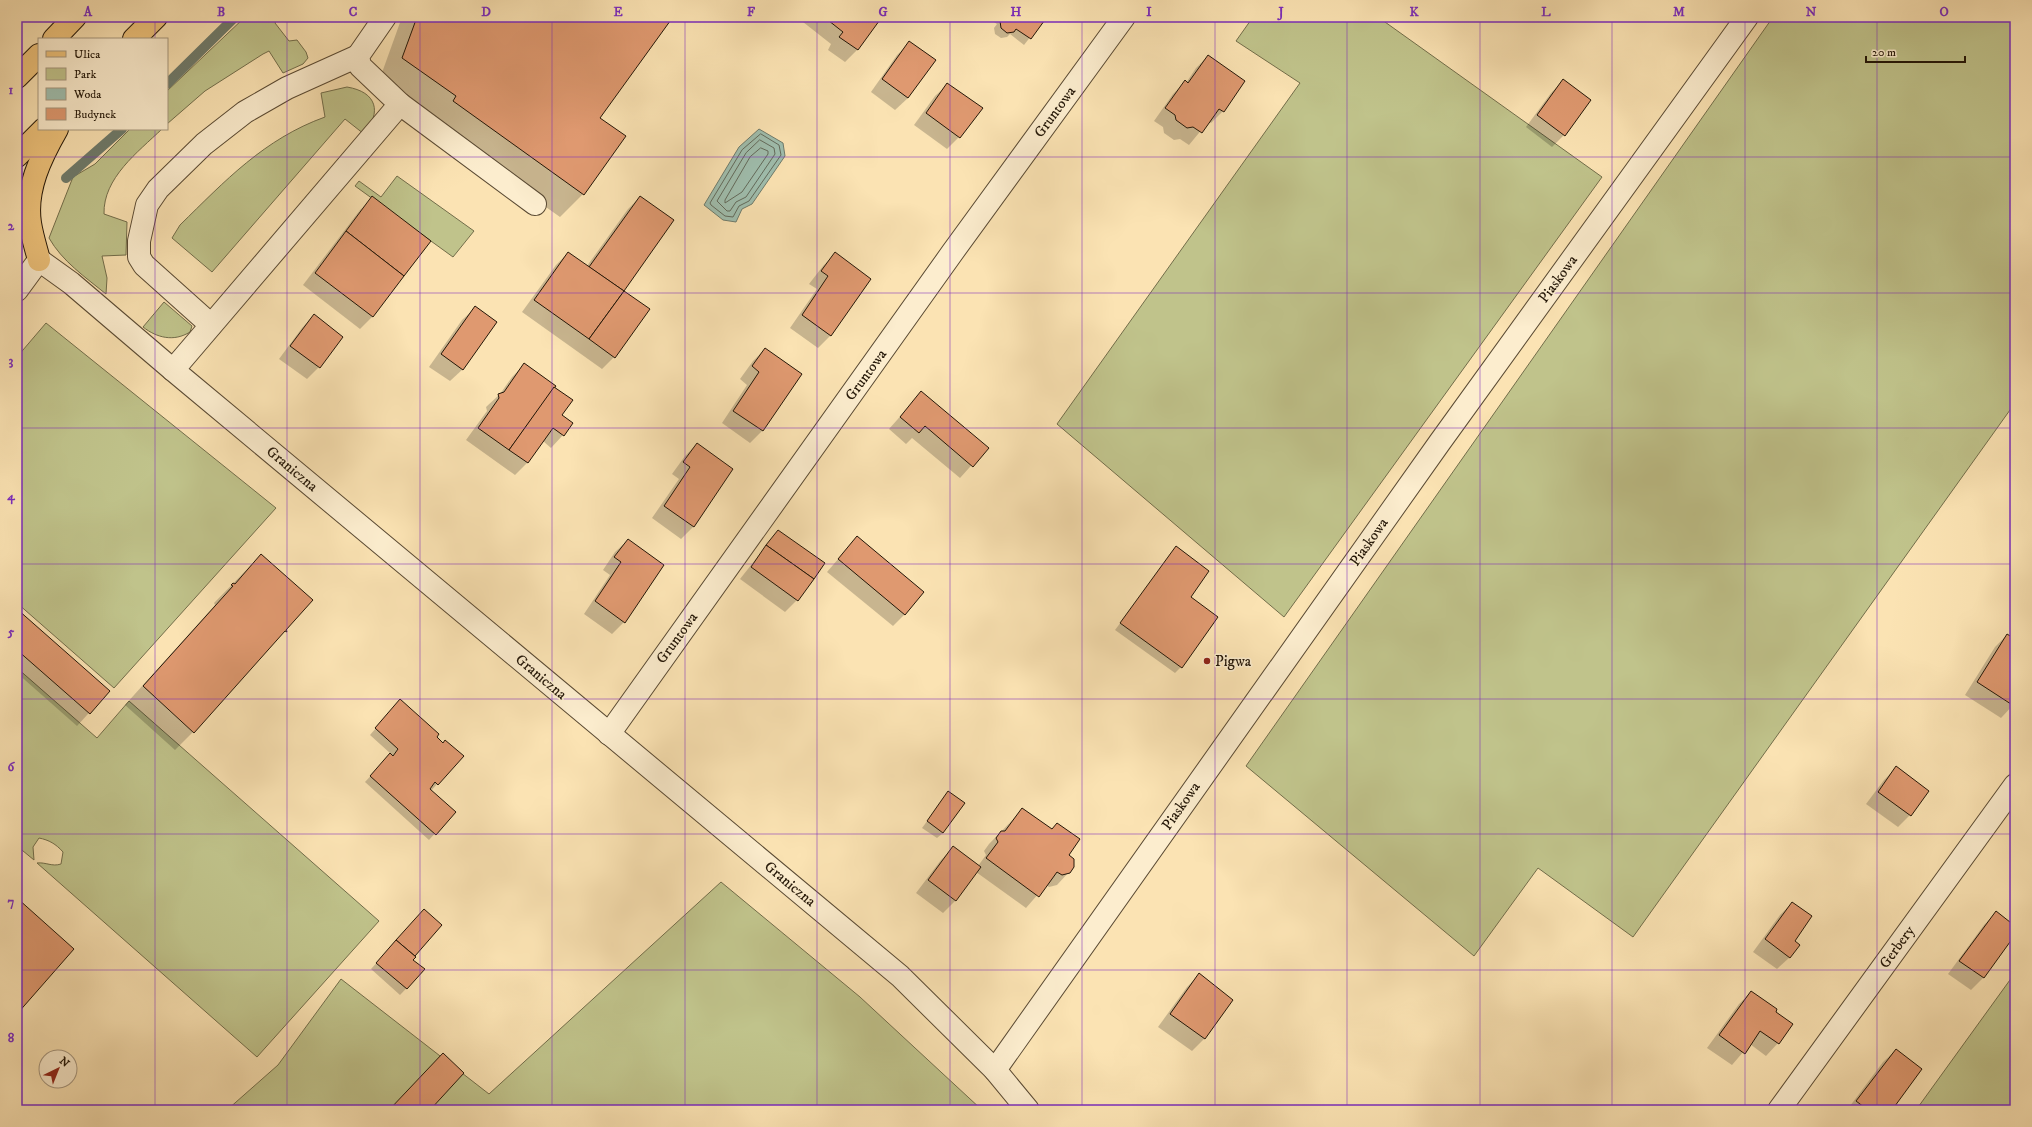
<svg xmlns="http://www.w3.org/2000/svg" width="2032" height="1127" font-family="'IM FELL DW Pica',serif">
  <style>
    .green { fill: #c0c38b; stroke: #726d4a }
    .water { fill: #9fbeae; stroke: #6e7b6c }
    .shadow { fill: #0003 }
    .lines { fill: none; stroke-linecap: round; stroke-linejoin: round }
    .shore { stroke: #626a5b; stroke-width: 1 }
    .stream { stroke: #6e7b6c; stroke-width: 10 }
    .building { fill: #df9970; stroke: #241708 }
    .minor-casing { stroke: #5a4a33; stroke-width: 24 }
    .major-casing { stroke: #241708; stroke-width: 24 }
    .minor { stroke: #fcedce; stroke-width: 22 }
    .major { stroke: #eec27a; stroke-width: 22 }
    .grid { fill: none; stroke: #7b2cbf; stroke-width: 1; stroke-opacity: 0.55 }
    .poi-dot { fill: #8f2418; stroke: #fcedce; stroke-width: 1.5 }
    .labels { text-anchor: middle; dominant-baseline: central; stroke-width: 3; stroke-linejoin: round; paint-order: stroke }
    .street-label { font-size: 15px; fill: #241708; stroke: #fcedce }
    .poi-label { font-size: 15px; fill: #241708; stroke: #fcedce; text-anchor: start }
    .neatline { fill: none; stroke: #7b2cbf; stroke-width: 1.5 }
    .grid-label { font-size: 13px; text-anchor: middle; font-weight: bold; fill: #7b2cbf }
  </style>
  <rect width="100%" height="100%" fill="#fbe3b3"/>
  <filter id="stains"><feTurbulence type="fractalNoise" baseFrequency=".005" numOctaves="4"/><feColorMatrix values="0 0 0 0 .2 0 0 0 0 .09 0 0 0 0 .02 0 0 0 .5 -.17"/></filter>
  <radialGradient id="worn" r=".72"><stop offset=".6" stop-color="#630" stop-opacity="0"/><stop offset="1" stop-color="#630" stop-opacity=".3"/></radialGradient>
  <g class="green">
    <polygon points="245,17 277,17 275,23 289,41 297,40 306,52 308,58 303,64 283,73 269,51 263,54 205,91 167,124 167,91"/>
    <polygon points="1253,17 1378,17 1602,177 1284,617 1057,424 1300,83 1236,41"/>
    <polygon points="1773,17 2015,17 2015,403 1633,937 1538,868 1474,956 1246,766"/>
    <path d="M347,87C377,92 382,112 364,134L345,119L212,272L172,238L180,225C225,181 264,139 325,117L321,93Z"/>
    <path d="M130,129H162C138,152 103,178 104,214L127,222L126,255L102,256L107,278L106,294C85,277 62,261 49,238L73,177L95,164Z"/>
    <polygon points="397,176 474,231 453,257 355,186 359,181 381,197"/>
    <path d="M164,302L192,326L190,332C174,342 157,338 143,327Z"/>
    <polygon points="46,323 276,508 114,688 17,603 17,357"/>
    <path d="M17,668L97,738L129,701L379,921L257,1057L37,863C46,862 52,867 61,864L63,852C56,844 49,840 39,838L33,847L34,860L17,846Z"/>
    <polygon points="721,882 860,997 982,1110 227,1110 278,1065 341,979 489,1094"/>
    <polygon points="2015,973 2015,1110 1916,1110"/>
  </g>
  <polygon class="water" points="759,129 783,143 785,156 752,204 742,209 736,222 723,220 704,205 739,147"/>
  <g class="shadow">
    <polygon points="402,17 672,17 599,118 583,194 560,217 430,125 379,81"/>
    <polygon points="807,17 881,17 857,50 845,62 828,50 831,44 803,22"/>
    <polygon points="986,17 1046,17 1024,45 1010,34 1007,37 1001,38 995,34 994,28 997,24"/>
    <polygon points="910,43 908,98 895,110 871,92 897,55"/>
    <polygon points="1208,56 1223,111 1211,123 1208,122 1189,145 1180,139 1174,140 1164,133 1163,127 1154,121 1173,94 1185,82 1186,83 1196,68"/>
    <polygon points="1563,81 1564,135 1552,147 1526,127 1551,93"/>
    <polygon points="948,84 959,137 947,149 914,125 935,96"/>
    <polygon points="640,197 622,291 614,357 602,369 522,312 556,265 568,253 587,266 628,209"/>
    <polygon points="373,198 429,241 372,317 360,329 303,285 360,210"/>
    <polygon points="835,254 870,279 830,336 818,348 790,328 817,289 809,284 823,266"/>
    <polygon points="475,308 463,369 450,381 429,367 462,320"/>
    <polygon points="314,315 319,367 307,379 279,359 302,328"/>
    <polygon points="765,349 800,374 762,431 750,443 722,423 747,385 740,379 753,361"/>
    <polygon points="524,365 561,416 563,435 551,448 543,441 527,463 515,475 466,440 487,411 486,407 500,394 512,377"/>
    <polygon points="921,393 987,448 960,478 912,438 906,444 889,429"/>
    <polygon points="697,444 732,469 693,527 681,539 652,518 679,479 672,474 685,456"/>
    <polygon points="778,531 797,600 785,612 740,579"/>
    <polygon points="857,537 905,614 893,626 827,572"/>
    <polygon points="628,540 624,622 612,634 584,614 610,575 603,570 615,552"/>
    <polygon points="1176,548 1189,597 1181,667 1175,673 1115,630"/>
    <polygon points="261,555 193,732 175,750 125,705 215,605 214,603"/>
    <polygon points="17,611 109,691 77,726 17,673"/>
    <polygon points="2007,635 2015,640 2015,703 2001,718 1965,695 1995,647"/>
    <polygon points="394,707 435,737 437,784 431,791 454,812 429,840 365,782 391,754 370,735"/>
    <polygon points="1896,768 1910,815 1898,827 1866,804 1884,780"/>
    <polygon points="948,793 943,833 937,838 922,828"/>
    <polygon points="1023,809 1067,856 1069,872 1057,885 1049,887 1046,885 1026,908 976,872 955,901 943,913 916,893 941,860 953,848 978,866 986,855 984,851 989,844"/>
    <polygon points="1792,903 1794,941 1790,957 1777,969 1753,952 1780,915"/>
    <polygon points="424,910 441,925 414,955 412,961 424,970 400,995 371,969"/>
    <polygon points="1996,913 2015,927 2015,933 1983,978 1971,990 1948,974 1984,925"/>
    <polygon points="1199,975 1232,1001 1204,1039 1192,1051 1158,1027 1187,987"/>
    <polygon points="1751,992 1778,1043 1766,1056 1750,1044 1732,1065 1707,1048 1739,1004"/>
    <polygon points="1896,1050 1891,1110 1847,1110 1883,1062"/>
  </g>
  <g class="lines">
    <g class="shore">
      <polygon points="761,134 779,145 781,155 749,201 739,206 733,217 725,216 711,205 710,203 742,150"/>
      <polygon points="760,140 774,148 775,154 746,197 736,202 730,211 727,211 717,201 746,153"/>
      <polygon points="761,148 768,151 768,154 742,192 725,203 725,200 750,157"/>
    </g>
    <g class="stream">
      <polyline points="167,84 235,17"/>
      <polyline points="66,178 122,129"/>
    </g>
  </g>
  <g class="building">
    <polygon points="417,17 673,17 600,118 626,136 584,195 453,101 456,96 402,58"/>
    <polygon points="824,17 882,17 858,50 839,37 843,32"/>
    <polygon points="1000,17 1047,17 1031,39 1016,29 1014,32 1007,33 1001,28 1000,21 1002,18"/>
    <polygon points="909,41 936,60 908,98 882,79"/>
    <polygon points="1208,55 1245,81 1224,112 1219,109 1202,133 1193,127 1187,128 1176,120 1175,115 1165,108 1185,80 1188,83"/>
    <polygon points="1563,79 1591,100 1565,136 1537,115"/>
    <polygon points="947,83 983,108 960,138 926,113"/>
    <polygon points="372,196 431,241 404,276 346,231"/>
    <polygon points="640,196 674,220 624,291 589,267"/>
    <polygon points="346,231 404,276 373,317 315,273"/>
    <polygon points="568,252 624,291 589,339 534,300"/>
    <polygon points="835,252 871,279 831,336 802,315 828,276 821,271"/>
    <polygon points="624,291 650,309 615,358 589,339"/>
    <polygon points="475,306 497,322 463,370 441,354"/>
    <polygon points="314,314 343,337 320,368 290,346"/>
    <polygon points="765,348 802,374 763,431 733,411 759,372 752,366"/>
    <polygon points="524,363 556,386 509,450 478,428 499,398 498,394 504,392"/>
    <polygon points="554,387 573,400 562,415 573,423 564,436 553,428 528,463 509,450"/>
    <polygon points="921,391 989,448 973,467 925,426 919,433 900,417"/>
    <polygon points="697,443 733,469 694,527 664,506 690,467 683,462"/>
    <polygon points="778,530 825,563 814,579 766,545"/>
    <polygon points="857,536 924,592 905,615 838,559"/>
    <polygon points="628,539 664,565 625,623 595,601 621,562 614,557"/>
    <polygon points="766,545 814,579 798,601 751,567"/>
    <polygon points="1176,546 1209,571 1191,597 1218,617 1182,668 1120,623"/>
    <polygon points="261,554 313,600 286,630 287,632 285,631 194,733 143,686 233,586 231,585 233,583 235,584"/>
    <polygon points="17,609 110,691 90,714 17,650"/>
    <polygon points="2007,634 2015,639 2014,706 1977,682"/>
    <polygon points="400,699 439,734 437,737 443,743 445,740 464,756 438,785 435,782 430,789 456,812 436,835 370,776 390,753 393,756 398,749 375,728"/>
    <polygon points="1896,766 1929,791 1911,816 1878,792"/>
    <polygon points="948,791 965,803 943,833 927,821"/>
    <polygon points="1022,808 1052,829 1057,823 1080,839 1069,855 1074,859 1074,867 1070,873 1062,875 1057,872 1039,897 986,858 998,842 996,838 1001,831 1005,831"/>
    <polygon points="953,846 981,867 956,901 928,880"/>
    <polygon points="17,898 74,949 17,1014"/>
    <polygon points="1792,902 1812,916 1795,941 1800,945 1790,958 1765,939"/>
    <polygon points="424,909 442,925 415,956 396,940"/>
    <polygon points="1996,911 2015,926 2015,935 1984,978 1959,961"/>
    <polygon points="396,940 416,957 413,960 425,969 407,989 376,963"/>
    <polygon points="1199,973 1233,1000 1205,1039 1170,1014"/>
    <polygon points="1751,991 1777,1009 1776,1012 1793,1024 1779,1044 1760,1031 1745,1054 1719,1035"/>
    <polygon points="1896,1049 1922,1069 1892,1110 1868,1110 1856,1101"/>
    <polygon points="443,1053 464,1073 430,1110 389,1110"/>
  </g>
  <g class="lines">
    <g class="minor-casing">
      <g id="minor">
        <polyline points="385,17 358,56 360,66 400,104 535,204"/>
        <polyline points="17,290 39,260 71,283 173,370 900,976 995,1070 1028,1110"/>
        <polyline points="211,325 144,265 139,257 139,241 147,205 158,189 204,144 245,112 287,88 358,56"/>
        <polyline points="173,370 400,104"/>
        <polyline points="609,734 952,253 1124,17"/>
        <polyline points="995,1070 1440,442 1747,17"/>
        <polyline points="1779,1110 2015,785"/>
      </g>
    </g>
    <g class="major-casing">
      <g id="major">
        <polyline points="54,39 75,17"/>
        <polyline points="134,39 156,17"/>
        <polyline points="17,77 39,55"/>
        <polyline points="17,156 44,129"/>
        <path d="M39,260C36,248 32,236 30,223C25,189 41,157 57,129"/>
      </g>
    </g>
    <use href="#minor" class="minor"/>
    <use href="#major" class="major"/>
  </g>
  <path class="grid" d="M155,17V39M287,17V1110M420,17V1110M552,17V1110M685,17V1110M817,17V1110M950,17V1110M1082,17V1110M1215,17V1110M1347,17V1110M1480,17V1110M1612,17V1110M1745,17V1110M1877,17V1110M155,129V1110M17,157H2015M17,293H2015M17,428H2015M17,564H2015M17,699H2015M17,834H2015M17,970H2015"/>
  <circle class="poi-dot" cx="1207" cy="661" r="4"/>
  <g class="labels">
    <g class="street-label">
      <text transform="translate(1055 112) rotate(-54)">Gruntowa</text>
      <text transform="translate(1558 279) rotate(-54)">Piaskowa</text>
      <text transform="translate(866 375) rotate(-54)">Gruntowa</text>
      <text transform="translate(292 469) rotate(40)">Graniczna</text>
      <text transform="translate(1369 542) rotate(-55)">Piaskowa</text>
      <text transform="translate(677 638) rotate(-54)">Gruntowa</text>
      <text transform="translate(541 677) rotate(40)">Graniczna</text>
      <text transform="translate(1181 806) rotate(-55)">Piaskowa</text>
      <text transform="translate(790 884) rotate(40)">Graniczna</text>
      <text transform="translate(1897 947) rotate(-54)">Gerbery</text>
    </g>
    <g class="poi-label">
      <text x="1215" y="661">Pigwa</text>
    </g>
  </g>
  <rect width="2032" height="1127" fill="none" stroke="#fbe3b3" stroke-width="44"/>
  <rect x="38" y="38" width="130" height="92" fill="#fcedce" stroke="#a6977f"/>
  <rect x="46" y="51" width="20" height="6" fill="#eec27a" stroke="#a6977f"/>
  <text x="74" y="58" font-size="12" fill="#241708">Ulica</text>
  <rect x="46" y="68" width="20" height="12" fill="#c0c38b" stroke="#a6977f"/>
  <text x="74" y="78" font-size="12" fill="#241708">Park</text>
  <rect x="46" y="88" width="20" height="12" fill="#9fbeae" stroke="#a6977f"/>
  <text x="74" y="98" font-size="12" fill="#241708">Woda</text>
  <rect x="46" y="108" width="20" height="12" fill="#df9970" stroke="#a6977f"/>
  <text x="74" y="118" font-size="12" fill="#241708">Budynek</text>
  <g transform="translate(58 1069) rotate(43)"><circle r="19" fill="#fcedce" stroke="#a6977f"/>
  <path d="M0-3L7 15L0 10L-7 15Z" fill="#8f2418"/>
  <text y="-6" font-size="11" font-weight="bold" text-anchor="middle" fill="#241708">N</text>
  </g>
  <path d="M1866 56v6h99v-6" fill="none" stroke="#241708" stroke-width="2"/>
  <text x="1872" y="56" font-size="12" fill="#241708" stroke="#fcedce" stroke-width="3" paint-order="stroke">20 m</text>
  <rect x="22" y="22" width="1988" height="1083" class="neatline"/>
  <g class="grid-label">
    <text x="88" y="16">A</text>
    <text x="221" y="16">B</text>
    <text x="353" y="16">C</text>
    <text x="486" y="16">D</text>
    <text x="618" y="16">E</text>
    <text x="751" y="16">F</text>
    <text x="883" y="16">G</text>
    <text x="1016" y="16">H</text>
    <text x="1149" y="16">I</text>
    <text x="1281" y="16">J</text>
    <text x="1414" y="16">K</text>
    <text x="1546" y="16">L</text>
    <text x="1679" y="16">M</text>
    <text x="1811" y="16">N</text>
    <text x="1944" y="16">O</text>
    <text x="11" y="94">1</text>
    <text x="11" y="230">2</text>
    <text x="11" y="365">3</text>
    <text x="11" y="500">4</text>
    <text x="11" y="636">5</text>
    <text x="11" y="771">6</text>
    <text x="11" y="906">7</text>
    <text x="11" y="1042">8</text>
  </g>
  <rect width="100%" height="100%" filter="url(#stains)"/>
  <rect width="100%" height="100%" fill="url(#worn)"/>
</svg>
